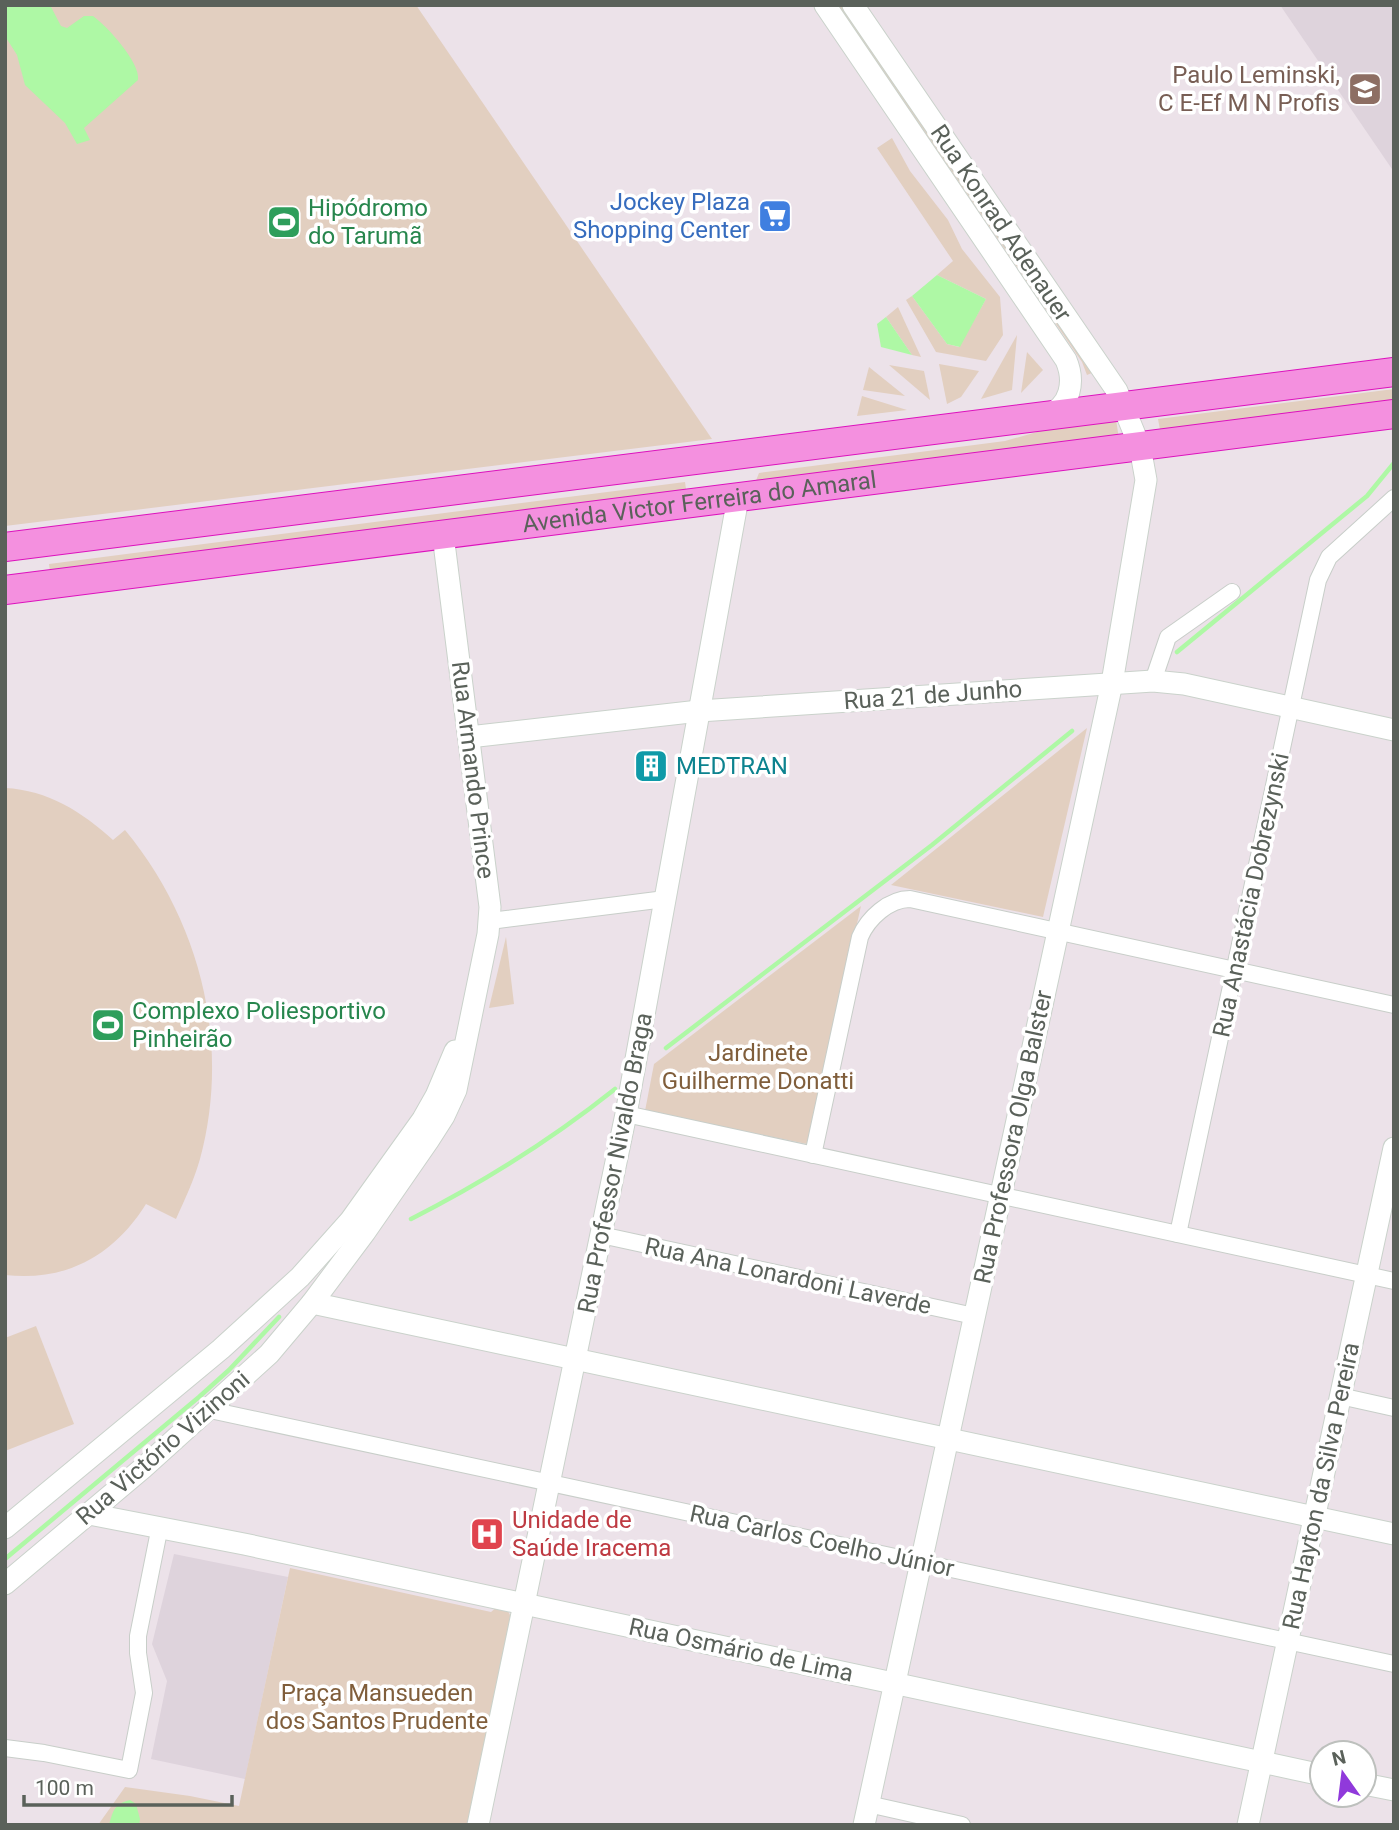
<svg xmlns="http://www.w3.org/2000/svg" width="1399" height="1830" font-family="Roboto,sans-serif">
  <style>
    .education { fill: #ded3dc }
    .green { fill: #e2cfc0 }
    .water { fill: #aef8a5 }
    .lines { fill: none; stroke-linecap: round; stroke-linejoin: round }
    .stream { stroke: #aef8a5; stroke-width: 4.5 }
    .street-casing { stroke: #c8cec9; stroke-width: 18 }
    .secondary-casing { stroke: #cad2cb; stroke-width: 23 }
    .highway-casing { stroke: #dc12bd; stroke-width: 30 }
    .street { stroke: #fff; stroke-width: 16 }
    .secondary { stroke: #fff; stroke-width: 21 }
    .highway { stroke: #f490df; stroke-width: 28 }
    .labels { text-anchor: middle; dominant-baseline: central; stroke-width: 7; stroke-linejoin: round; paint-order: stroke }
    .education-label { font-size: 24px; fill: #785e54; stroke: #fff; text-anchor: end }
    .shop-label { font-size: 24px; fill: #366cbe; stroke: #fff; text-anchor: end }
    .leisure-label { font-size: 24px; fill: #27864d; stroke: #fff; text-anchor: start }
    .street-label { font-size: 24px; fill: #5a615a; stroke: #fff }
    .culture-label { font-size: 24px; fill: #0d838f; stroke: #fff; text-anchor: start }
    .park-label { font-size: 24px; fill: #805e3b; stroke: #fff }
    .health-label { font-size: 24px; fill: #be3a42; stroke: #fff; text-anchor: start }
  </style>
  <rect width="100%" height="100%" fill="#ece2e9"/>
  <g class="education">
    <polygon points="1280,5 1394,5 1394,172"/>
    <polygon points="174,1554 288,1577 245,1779 151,1759 167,1681 152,1644"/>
  </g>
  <g class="green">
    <polygon points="5,5 416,5 712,439 5,526"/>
    <polygon points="838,5 842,5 1094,372 1087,375 1082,362"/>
    <polygon points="892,138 910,171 948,220 962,249 1000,297 1003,335 986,361 936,352 906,300 912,296 947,344 959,347 986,299 937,275 953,261 877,148"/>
    <polygon points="898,307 921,357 912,355 886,317"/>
    <polygon points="1017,335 1012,390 981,399"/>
    <polygon points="1027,352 1043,370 1021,393"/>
    <polygon points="939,364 979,371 961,397 947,404"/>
    <polygon points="889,365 924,371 930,400"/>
    <polygon points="869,367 905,396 863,390"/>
    <polygon points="1394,389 1394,405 1161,435 1158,419"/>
    <polygon points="862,396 907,410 857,416"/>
    <polygon points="1116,419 1119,439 753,488 759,473 1005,441 1058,426"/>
    <polygon points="685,482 687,496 51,579 49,564"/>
    <polygon points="1087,728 1043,917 891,885"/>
    <path d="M5,788C48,790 82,812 113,840L125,830C201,922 231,1044 200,1159C194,1180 185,1199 176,1219L146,1204C114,1255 67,1282 5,1275Z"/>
    <polygon points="861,906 807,1144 645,1111 654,1064"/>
    <polygon points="506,937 514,1004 489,1008"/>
    <polygon points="36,1326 74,1424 5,1451 5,1338"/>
    <polygon points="290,1568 491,1612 498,1606 508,1611 511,1617 468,1825 98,1825 125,1787 190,1796 239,1806"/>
  </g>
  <g class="water">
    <path d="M5,5H50L61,26L67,28L84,16H93C107,26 141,63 138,80L84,128L90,140L77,144L65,123L25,85L17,55L5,36Z"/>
    <polygon points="937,275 986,299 960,347 947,344 912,296"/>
    <polygon points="886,317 912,355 881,347 877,324"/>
    <path d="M130,1800L136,1804L140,1819L139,1825H109C113,1811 114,1804 130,1800Z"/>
  </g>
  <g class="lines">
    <g class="stream">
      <polyline points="1177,652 1367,496 1394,463"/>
      <polyline points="666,1048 932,845 1072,731"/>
      <path d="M411,1219C484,1182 551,1140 615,1089"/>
      <polyline points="5,1559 199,1397 229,1370 279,1317"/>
    </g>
    <g class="street-casing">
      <g id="street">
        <polyline points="1153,681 1168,637 1232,592"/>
        <polyline points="490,921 665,899"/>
        <polyline points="626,1114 1394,1281"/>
        <path d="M813,1155L860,937C868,918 889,899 910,899L1394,1005"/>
        <polyline points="1178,1234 1318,580 1329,557 1394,498"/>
        <polyline points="601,1235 974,1316"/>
        <polyline points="1340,1396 1394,1408"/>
        <polyline points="210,1410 1394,1664"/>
        <polyline points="5,1748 44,1753 129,1770 144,1693 138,1653 138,1636 160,1526"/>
        <polyline points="868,1804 962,1825"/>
      </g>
    </g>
    <g class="secondary-casing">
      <g id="secondary">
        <path d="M825,5L1066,360C1075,381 1071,408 1046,415"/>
        <polyline points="853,5 1117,391 1140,447 1146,480 1112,683 864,1825"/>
        <polyline points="469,737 699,711 1153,681 1184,684 1394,730"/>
        <polyline points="312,1303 1394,1534"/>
        <polyline points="89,1514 244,1544 1322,1775"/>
        <polyline points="5,1528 221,1349 300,1277 350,1221 423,1119 436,1096 455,1051"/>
        <polyline points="5,1584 143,1468 269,1354 312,1303 365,1232 428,1141 444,1116 456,1090 488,934 490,907 443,535"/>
        <polyline points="1364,1784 1394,1790"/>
        <polyline points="478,1825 626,1114 738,498"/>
        <polyline points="1248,1825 1394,1148"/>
      </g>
    </g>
    <g class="highway-casing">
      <g id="highway">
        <polyline points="5,547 1394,372"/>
        <path id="s1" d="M5,590L1394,414"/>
      </g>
    </g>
    <use href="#street" class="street"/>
    <use href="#secondary" class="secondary"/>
    <use href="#highway" class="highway"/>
  </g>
  <defs>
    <g id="school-square" transform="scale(1.75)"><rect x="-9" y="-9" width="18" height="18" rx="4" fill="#8d6e63" stroke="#fff"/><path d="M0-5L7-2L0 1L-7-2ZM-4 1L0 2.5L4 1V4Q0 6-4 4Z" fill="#fff"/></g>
    <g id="supermarket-square" transform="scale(1.75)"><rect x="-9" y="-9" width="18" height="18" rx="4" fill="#3f7fe0" stroke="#fff"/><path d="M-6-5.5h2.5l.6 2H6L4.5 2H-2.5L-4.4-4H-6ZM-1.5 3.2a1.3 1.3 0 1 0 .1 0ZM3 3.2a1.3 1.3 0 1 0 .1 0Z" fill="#fff"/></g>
    <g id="stadium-square" transform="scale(1.75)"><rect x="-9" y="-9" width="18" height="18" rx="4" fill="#2e9e5b" stroke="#fff"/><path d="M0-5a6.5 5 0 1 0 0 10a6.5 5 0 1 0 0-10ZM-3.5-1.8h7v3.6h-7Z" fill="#fff"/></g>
    <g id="building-square" transform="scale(1.75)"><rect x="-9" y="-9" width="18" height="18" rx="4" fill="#0f9aa8" stroke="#fff"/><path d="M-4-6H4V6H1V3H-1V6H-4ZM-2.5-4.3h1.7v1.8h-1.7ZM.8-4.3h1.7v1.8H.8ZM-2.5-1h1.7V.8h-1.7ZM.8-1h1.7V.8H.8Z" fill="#fff"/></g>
    <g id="hospital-square" transform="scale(1.75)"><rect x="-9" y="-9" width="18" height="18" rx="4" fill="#e0444e" stroke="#fff"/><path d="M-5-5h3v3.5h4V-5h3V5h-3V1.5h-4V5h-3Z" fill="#fff"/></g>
  </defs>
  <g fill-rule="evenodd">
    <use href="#school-square" x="1365" y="89"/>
    <use href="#supermarket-square" x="775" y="216"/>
    <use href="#stadium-square" x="284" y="222"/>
    <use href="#building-square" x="651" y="766"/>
    <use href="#stadium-square" x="108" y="1025"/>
    <use href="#hospital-square" x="487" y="1534"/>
  </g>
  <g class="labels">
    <g class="education-label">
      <text x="1340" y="75">Paulo Leminski,<tspan x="1340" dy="28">C E-Ef M N Profis</tspan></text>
    </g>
    <g class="shop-label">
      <text x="750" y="202">Jockey Plaza<tspan x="750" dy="28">Shopping Center</tspan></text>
    </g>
    <g class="leisure-label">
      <text x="308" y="208">Hipódromo<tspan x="308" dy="28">do Tarumã</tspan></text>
      <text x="132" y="1011">Complexo Poliesportivo<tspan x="132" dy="28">Pinheirão</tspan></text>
    </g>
    <g class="street-label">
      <text transform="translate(1001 223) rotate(56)">Rua Konrad Adenauer</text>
      <text stroke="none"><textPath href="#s1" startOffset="700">Avenida Victor Ferreira do Amaral</textPath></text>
      <text transform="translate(933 695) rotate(-4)">Rua 21 de Junho</text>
      <text transform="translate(473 770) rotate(83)">Rua Armando Prince</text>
      <text transform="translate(1251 895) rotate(-78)">Rua Anastácia Dobrezynski</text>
      <text transform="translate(1013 1137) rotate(-78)">Rua Professora Olga Balster</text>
      <text transform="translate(615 1163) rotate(-79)">Rua Professor Nivaldo Braga</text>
      <text transform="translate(788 1276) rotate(12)">Rua Ana Lonardoni Laverde</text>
      <text transform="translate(163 1448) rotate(-41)">Rua Victório Vizinoni</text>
      <text transform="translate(1321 1486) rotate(-78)">Rua Hayton da Silva Pereira</text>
      <text transform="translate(822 1541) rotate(12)">Rua Carlos Coelho Júnior</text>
      <text transform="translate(741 1650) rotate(12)">Rua Osmário de Lima</text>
    </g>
    <g class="culture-label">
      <text x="676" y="766">MEDTRAN</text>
    </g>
    <g class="park-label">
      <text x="758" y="1053">Jardinete<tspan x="758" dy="28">Guilherme Donatti</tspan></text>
      <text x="377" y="1693">Praça Mansueden<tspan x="377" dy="28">dos Santos Prudente</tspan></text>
    </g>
    <g class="health-label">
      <text x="512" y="1520">Unidade de<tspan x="512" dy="28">Saúde Iracema</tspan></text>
    </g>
  </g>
  <rect width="1399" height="1830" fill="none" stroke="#5a615a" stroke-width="14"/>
  <g transform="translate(1343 1774) rotate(346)"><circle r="33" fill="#ffffff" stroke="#bdc0bd" stroke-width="2"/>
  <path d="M0-5L12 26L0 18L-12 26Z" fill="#9039db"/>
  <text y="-10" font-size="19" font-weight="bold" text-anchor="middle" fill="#5a615a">N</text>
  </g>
  <path d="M24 1795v10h208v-10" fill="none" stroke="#5a615a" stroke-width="3.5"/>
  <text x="35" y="1795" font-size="21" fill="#5a615a" stroke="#ffffff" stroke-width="5" paint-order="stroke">100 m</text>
</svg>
